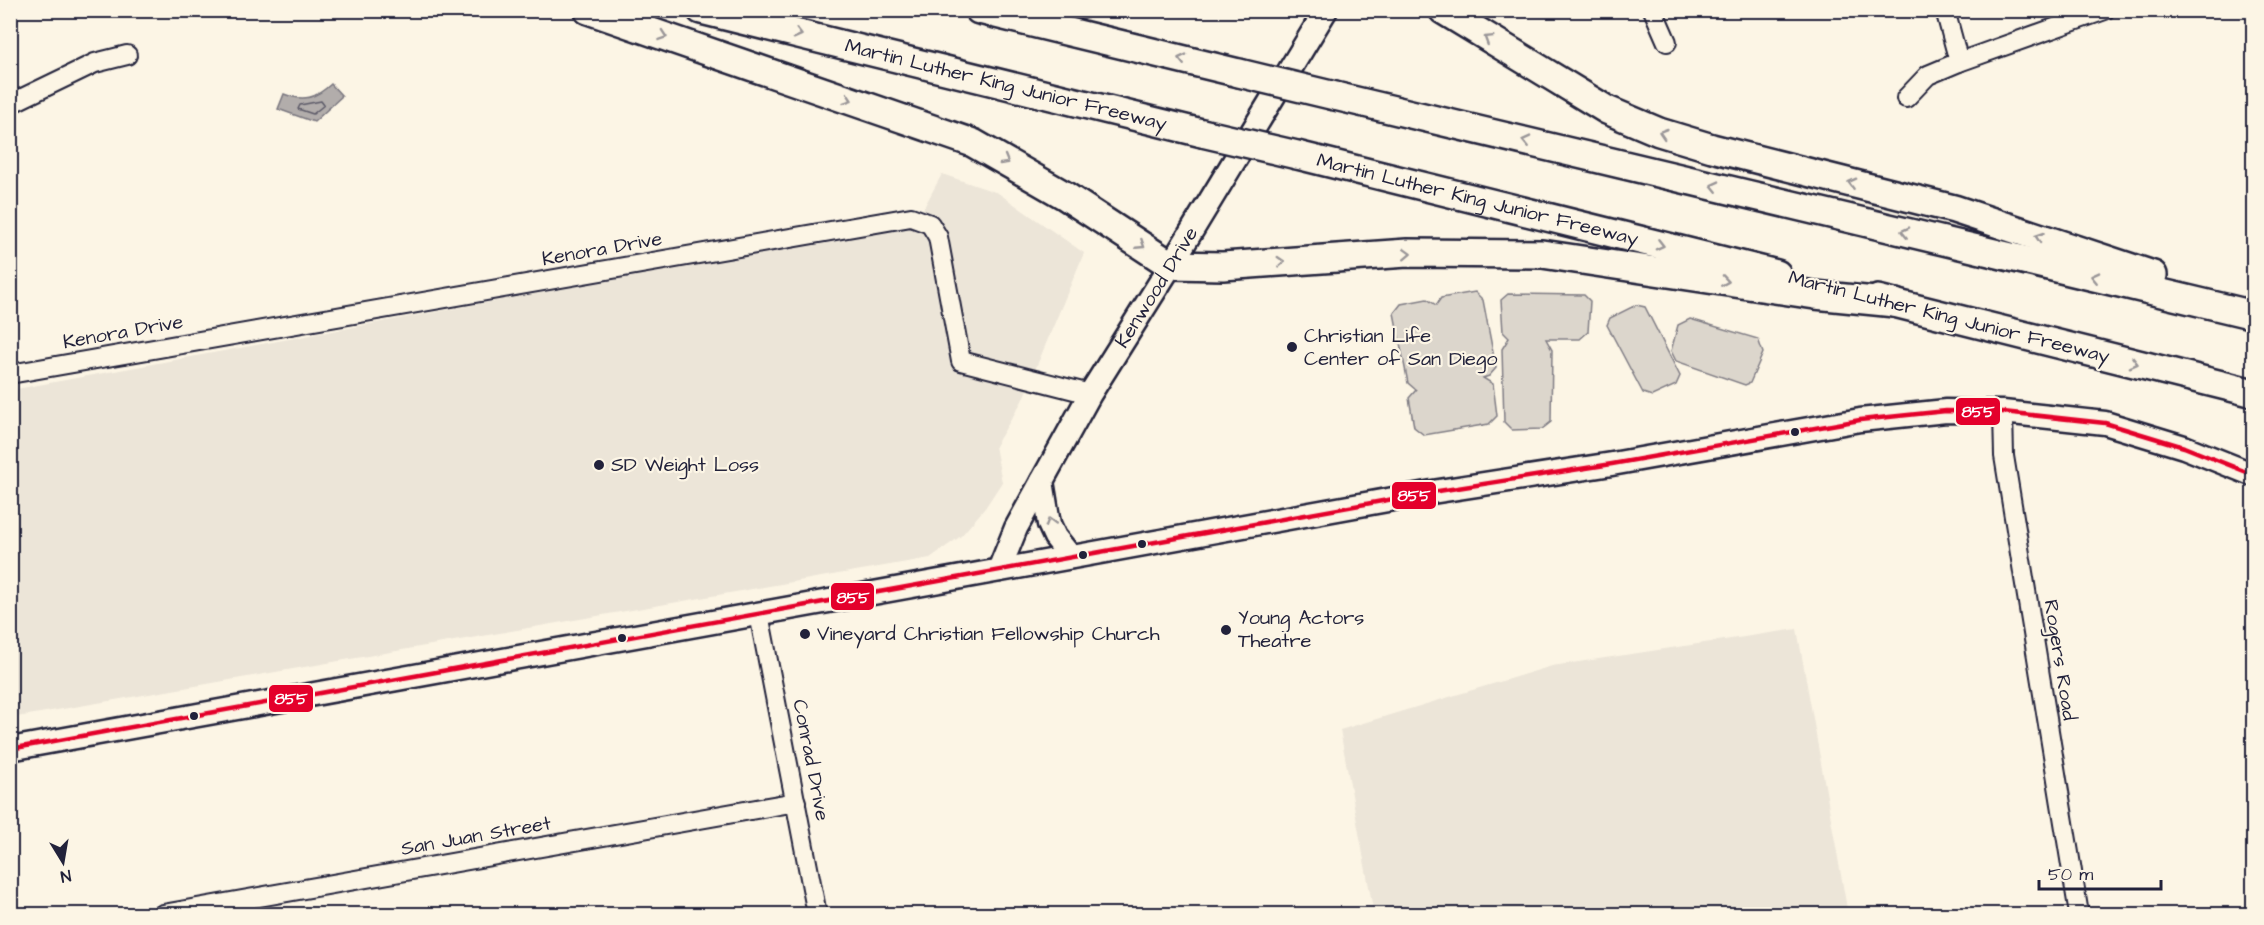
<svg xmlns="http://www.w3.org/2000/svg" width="2264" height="925" font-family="'Architects Daughter',sans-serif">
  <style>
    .built { fill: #ece5d8 }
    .green { fill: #dcd6cc; stroke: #7f7c84; stroke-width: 1.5 }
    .water { fill: #b2adab; stroke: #78757e; stroke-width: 1.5 }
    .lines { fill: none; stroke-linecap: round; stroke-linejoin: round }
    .shore { stroke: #5c5a68; stroke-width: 1.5 }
    .minor-casing { stroke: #22223b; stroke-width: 22 }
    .major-casing { stroke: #22223b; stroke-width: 27 }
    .highway-casing { stroke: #22223b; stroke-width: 32 }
    .minor { stroke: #fcf5e5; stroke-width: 18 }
    .major { stroke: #fcf5e5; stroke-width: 22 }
    .highway { stroke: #fcf5e5; stroke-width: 27 }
    .highway-bridge-casing { stroke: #22223b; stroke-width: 32; stroke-linecap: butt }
    .highway-bridge { stroke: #fcf5e5; stroke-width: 27 }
    .bus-1-casing { stroke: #fcf5e5; stroke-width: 9 }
    .bus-1 { stroke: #e4002b; stroke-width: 4.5 }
    .oneway { stroke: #9a9698 }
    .poi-dot { fill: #22223b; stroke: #fcf5e5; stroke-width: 2 }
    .labels { text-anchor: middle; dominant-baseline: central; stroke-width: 4.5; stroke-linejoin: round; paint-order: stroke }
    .street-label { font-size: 20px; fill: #22223b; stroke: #fcf5e5 }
    .poi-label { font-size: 20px; fill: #22223b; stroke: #fcf5e5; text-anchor: start }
    .line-badge { stroke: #fcf5e5; stroke-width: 2 }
    .badge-label { font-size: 16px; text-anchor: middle; font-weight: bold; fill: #fff }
  </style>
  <rect width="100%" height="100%" fill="#fcf5e5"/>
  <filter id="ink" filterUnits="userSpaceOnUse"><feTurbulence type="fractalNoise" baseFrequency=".0167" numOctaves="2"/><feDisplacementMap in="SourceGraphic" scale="12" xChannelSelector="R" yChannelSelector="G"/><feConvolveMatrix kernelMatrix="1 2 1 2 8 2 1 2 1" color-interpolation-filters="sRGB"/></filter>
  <g filter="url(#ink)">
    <g class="built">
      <polygon points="942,174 998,193 1084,253 1022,401 995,446 1002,482 985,508 961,536 930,558 11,718 11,390 915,224"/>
      <polygon points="1797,629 1848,914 1374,914 1340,730 1552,666"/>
    </g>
    <g class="green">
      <polygon points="1475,292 1483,300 1496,368 1489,376 1483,378 1493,384 1497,416 1489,424 1424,435 1414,427 1409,398 1416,390 1408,383 1394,313 1401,304 1427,299 1436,305 1441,298"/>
      <polygon points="1508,294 1584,295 1590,301 1588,332 1580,339 1546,339 1552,350 1551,422 1542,429 1512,430 1504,422 1502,349 1509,338 1503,332 1501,300"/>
      <polygon points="1636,305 1645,307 1680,376 1676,385 1652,396 1643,393 1607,325 1610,318"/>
      <polygon points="1690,319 1758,339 1763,353 1750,383 1745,385 1676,361 1671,351 1678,325"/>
    </g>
    <path class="water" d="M331,84L342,96L314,122L278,109L284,94C304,102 316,98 331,84Z"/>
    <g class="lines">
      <polygon class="shore" points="321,101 324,105 313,114 298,109 300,105"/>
      <g class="minor-casing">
        <g id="minor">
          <polyline points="1653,10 1667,42"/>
          <polyline points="1945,10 1959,62"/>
          <polyline points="1906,98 1928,75 1959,62 2105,10"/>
          <polyline points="10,104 95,63 127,55"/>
          <polyline points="10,374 911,217 930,224 938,237 961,361 1090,394"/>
          <polyline points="2003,412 2004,456 2079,914"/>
          <polyline points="759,614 817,914"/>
          <polyline points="163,914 796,802"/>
        </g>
      </g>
      <g class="major-casing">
        <g id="major">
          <polyline points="1042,481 1049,524 1055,537 1071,557"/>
          <path id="s1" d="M999,570L1016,528L1090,394L1171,265L1326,10"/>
          <polyline points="10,749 1432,492 1612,464 1860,420 1946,411 2003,412 2105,423 2184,447 2254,475"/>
        </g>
      </g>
      <g class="highway-casing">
        <g id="highway">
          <polyline points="588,10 973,143 1064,195 1171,265 1223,266 1407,253 1542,254 1815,295 1895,303"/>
          <path id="s2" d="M701,10L1202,133"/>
          <polyline points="979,10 1239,73"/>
          <polyline points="1443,10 1607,110 1659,132 1712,148 1954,209 2153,275"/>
          <polyline points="1335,96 2254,315"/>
          <path id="s3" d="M1297,155L1777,274"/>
          <polyline points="1878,299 2254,393"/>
        </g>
      </g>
      <use href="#minor" class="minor"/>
      <use href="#major" class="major"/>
      <use href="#highway" class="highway"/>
      <g class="highway-bridge-casing">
        <g id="highway-bridge">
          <polyline points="1239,73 1335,96"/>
          <polyline points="1202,133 1297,155"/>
        </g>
      </g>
      <use href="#highway-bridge" class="highway-bridge"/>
      <g class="bus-1-casing">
        <polyline id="bus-1" points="10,749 1432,492 1612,464 1860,420 1946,411 2003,412 2105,423 2184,447 2254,475"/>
      </g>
      <use href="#bus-1" class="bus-1"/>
    </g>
    <defs><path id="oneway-chevron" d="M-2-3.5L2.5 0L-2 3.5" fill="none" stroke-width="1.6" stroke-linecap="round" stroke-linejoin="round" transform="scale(1.5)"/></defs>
    <g class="oneway">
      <use href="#oneway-chevron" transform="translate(798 34) rotate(14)"/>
      <use href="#oneway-chevron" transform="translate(663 36) rotate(19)"/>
      <use href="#oneway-chevron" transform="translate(1488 39) rotate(-148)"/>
      <use href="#oneway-chevron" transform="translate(1182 59) rotate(-167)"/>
      <use href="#oneway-chevron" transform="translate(848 99) rotate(19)"/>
      <use href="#oneway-chevron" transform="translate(1663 133) rotate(-162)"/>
      <use href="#oneway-chevron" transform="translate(1526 141) rotate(-167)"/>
      <use href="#oneway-chevron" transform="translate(1005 161) rotate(30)"/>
      <use href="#oneway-chevron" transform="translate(1852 183) rotate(-166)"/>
      <use href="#oneway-chevron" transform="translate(1715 186) rotate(-167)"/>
      <use href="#oneway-chevron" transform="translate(1905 232) rotate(-167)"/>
      <use href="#oneway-chevron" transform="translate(2039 237) rotate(-161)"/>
      <use href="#oneway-chevron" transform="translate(1141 245) rotate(33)"/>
      <use href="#oneway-chevron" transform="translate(1660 245) rotate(14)"/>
      <use href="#oneway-chevron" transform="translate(1407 254) rotate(-2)"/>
      <use href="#oneway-chevron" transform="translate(1281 262) rotate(-3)"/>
      <use href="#oneway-chevron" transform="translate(2095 277) rotate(-167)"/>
      <use href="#oneway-chevron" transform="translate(1725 281) rotate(9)"/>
      <use href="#oneway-chevron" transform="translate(2134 363) rotate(14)"/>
      <use href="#oneway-chevron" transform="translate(1050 522) rotate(-106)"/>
    </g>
  </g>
  <g class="poi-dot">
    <circle cx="1292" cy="347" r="6"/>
    <circle cx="1795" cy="432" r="5"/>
    <circle cx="599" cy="465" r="6"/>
    <circle cx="1142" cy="544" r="5"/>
    <circle cx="1083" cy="555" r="5"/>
    <circle cx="1226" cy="630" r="6"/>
    <circle cx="805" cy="634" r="6"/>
    <circle cx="622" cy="638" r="5"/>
    <circle cx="194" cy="716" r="5"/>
  </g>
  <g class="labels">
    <g class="street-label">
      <text stroke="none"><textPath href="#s2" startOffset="314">Martin Luther King Junior Freeway</textPath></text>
      <text stroke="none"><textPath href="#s3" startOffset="186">Martin Luther King Junior Freeway</textPath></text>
      <text transform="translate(602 249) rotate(-10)">Kenora Drive</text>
      <text stroke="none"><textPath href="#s1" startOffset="324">Kenwood Drive</textPath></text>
      <text transform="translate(1949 317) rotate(14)">Martin Luther King Junior Freeway</text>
      <text transform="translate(123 332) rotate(-10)">Kenora Drive</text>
      <text transform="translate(2060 660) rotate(81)">Rogers Road</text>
      <text transform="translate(811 760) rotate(79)">Conrad Drive</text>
      <text transform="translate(476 836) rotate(-10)">San Juan Street</text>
    </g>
    <g class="poi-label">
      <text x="1304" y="336">Christian Life<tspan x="1304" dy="23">Center of San Diego</tspan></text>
      <text x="611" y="465">SD Weight Loss</text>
      <text x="1238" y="618">Young Actors<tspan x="1238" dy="23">Theatre</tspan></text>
      <text x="817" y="634">Vineyard Christian Fellowship Church</text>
    </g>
  </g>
  <g class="line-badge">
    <rect x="1955" y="397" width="46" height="29" rx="6" fill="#e4002b"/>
    <rect x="1391" y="481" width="46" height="29" rx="6" fill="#e4002b"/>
    <rect x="830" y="582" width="45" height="29" rx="6" fill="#e4002b"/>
    <rect x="268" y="684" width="46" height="29" rx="6" fill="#e4002b"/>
  </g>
  <g class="badge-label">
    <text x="1978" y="417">855</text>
    <text x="1414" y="501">855</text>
    <text x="853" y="603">855</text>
    <text x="291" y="704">855</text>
  </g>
  <rect width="2264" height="925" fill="none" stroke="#fcf5e5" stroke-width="36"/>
  <rect x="18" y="18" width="2228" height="889" fill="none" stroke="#22223b" stroke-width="2" filter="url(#ink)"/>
  <g transform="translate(63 862) rotate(169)" stroke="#fcf5e5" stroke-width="4.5" paint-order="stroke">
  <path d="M0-4.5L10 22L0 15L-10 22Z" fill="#22223b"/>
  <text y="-9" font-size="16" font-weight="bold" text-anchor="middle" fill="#22223b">N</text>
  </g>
  <path d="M2039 880v9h122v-9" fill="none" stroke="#22223b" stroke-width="3"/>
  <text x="2048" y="880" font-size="18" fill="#22223b" stroke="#fcf5e5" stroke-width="4.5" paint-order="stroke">50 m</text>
</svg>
